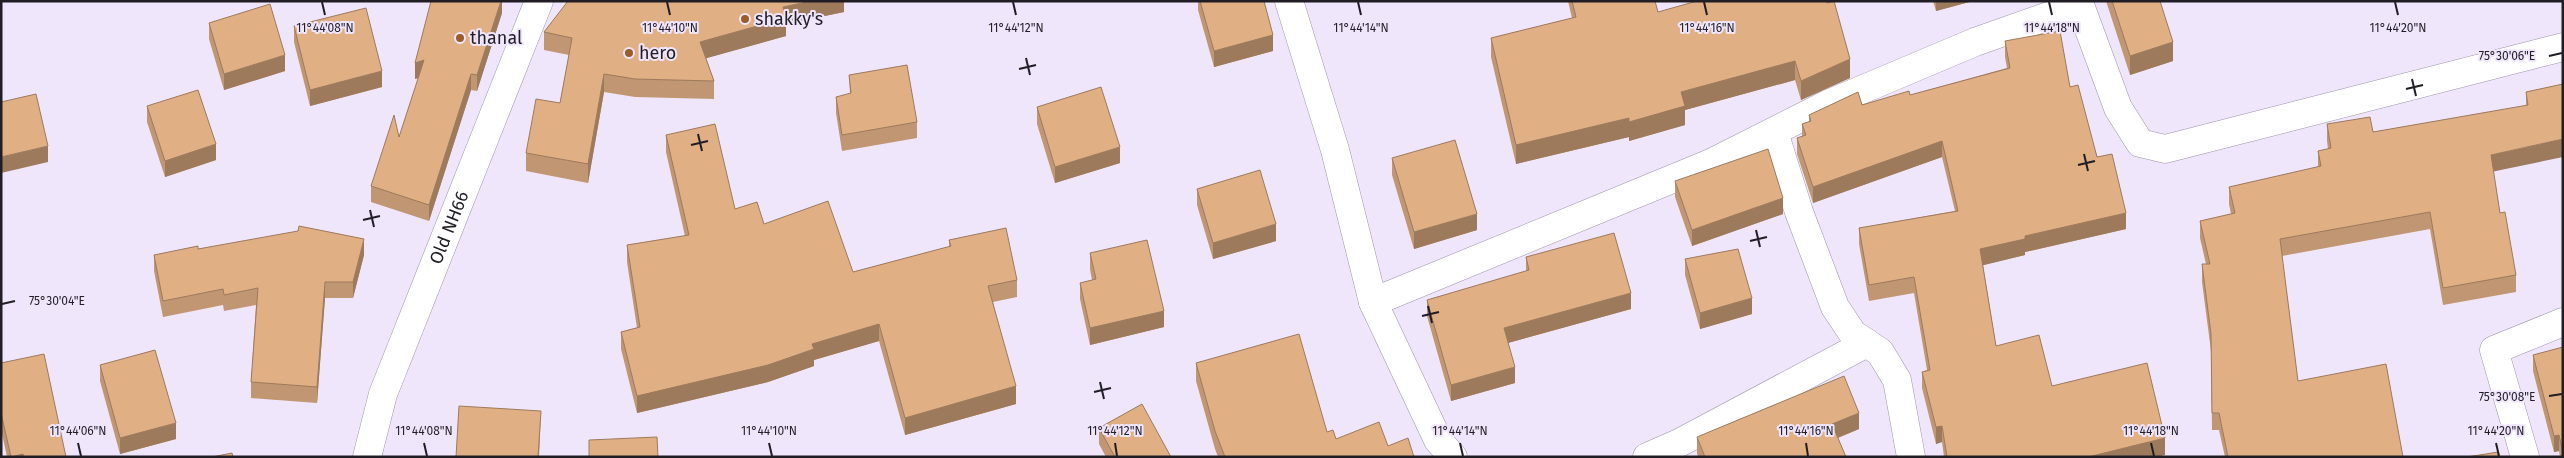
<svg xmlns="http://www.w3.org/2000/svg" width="2564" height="458" font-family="'Fira Sans',sans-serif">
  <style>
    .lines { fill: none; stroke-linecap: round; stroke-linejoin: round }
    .minor-casing { stroke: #9c93a7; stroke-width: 29 }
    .primary-casing { stroke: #9c93a7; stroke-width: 29 }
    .minor { stroke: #fff; stroke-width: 28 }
    .primary { stroke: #fff; stroke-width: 28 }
    .wall { fill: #c19672 }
    .shaded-wall { fill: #9d7a5c }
    .building { fill: #e0af84; stroke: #9d7a5c }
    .ticks { fill: none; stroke: #211d25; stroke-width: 2 }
    .poi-dot { fill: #9d5b29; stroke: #f0e6fc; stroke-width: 2 }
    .labels { text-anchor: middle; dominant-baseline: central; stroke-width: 4; stroke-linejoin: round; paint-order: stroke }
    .poi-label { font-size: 18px; fill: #211d25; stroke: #f0e6fc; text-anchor: start }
    .street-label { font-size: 18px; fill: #211d25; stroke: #f0e6fc }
    .ticks-label { font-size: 12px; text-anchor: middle; fill: #211d25; stroke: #f0e6fc; stroke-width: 4; stroke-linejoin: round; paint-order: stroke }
  </style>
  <rect width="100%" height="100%" fill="#f0e6fc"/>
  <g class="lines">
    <g class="minor-casing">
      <g id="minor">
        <polyline points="1289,1 1335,150 1373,302 1438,440 1453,457"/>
        <polyline points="2080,5 2118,108 2140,143 2165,149 2563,47"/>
        <polyline points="1774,132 1799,212 1835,307 1853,334 1880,352 1897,380 1911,457"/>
        <polyline points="1373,302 1711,163 1828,104 1975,42 2080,5 2080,1"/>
        <polyline points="1647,457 1679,443 1867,343"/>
        <polyline points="2525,457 2494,350 2563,322"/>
      </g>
    </g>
    <g class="primary-casing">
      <g id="primary">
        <path id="s1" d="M367,457L383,394L539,1"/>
      </g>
    </g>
    <use href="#minor" class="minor"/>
    <use href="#primary" class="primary"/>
  </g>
  <g class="wall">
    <polygon points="502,1 502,13 477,91 471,90 429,221 371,202 371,186 399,137 419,78 415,79"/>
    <polygon points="844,1 844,12 786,24 786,36 706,58 714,81 714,99 635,97 604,92 588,183 526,171 526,153 560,103 569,55 544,50 544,32"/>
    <polygon points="1198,1 1264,1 1273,51 1214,67 1198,10"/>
    <polygon points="1568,1 1655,1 1658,12 1850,78 1801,100 1795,80 1685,110 1685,125 1629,141 1629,137 1516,164 1491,57 1491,38 1572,18"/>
    <polygon points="1933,1 1973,1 1936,11"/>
    <polygon points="2106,1 2160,1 2173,61 2130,75"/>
    <polygon points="209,23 285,71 224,90 209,39"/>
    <polygon points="294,26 382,87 310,106 294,42"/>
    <polygon points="2005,41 2070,87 2126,229 2025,252 2025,255 1983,265 1996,346 2052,386 2165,455 2155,457 1944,457 1942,442 1936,444 1922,388 1922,372 1927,370 1914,293 1869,301 1859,244 1859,228 1955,211 1942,157 1813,203 1797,154 1797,138 1802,137 1802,124 1809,122 1809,115 1910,95 2007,68 2005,57"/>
    <polygon points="849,75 917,122 917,138 842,151 836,113 836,97 850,94"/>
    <polygon points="2563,84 2493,171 2500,213 2516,275 2516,292 2443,305 2430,229 2282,256 2298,381 2403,457 2225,457 2219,430 2212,430 2211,351 2202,282 2202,264 2206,264 2200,238 2200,221 2231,214 2229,204 2229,187 2318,167 2318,151 2328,149 2327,141 2327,124 2373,132 2526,106 2526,92"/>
    <polygon points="147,106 216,160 165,177 147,122"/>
    <polygon points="1037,107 1120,163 1055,183 1037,124"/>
    <polygon points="666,135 735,209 853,272 949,247 949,240 1017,280 1017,297 993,302 1016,404 905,435 879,341 814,360 814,366 768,382 637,413 621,349 621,332 637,328 627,262 627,245 685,236 666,152"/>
    <polygon points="1392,158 1477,230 1414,249 1392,175"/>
    <polygon points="1675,181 1783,214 1692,246 1675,197"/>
    <polygon points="1197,189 1276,241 1213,259 1197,205"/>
    <polygon points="198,249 364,255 353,298 325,298 317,403 251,398 251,382 256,305 224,311 223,305 163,317 154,271 154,255"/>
    <polygon points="1090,253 1164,327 1090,345 1080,299 1080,283 1092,280 1090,269"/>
    <polygon points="1526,257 1631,309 1508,343 1515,383 1451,401 1427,316 1427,300 1526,271"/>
    <polygon points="1685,259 1752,314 1700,329 1685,275"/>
    <polygon points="2563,347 2563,457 2560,457 2559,451 2554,452 2533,371 2533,355"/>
    <polygon points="1,363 66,457 7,457 1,429"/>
    <polygon points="1196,363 1327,432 1336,439 1388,446 1414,457 1218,457 1215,449 1196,381"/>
    <polygon points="100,365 176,439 120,454 100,381"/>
    <polygon points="1099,428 1171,457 1106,457 1099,444"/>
    <polygon points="1859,429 1838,438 1846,457 1698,457 1697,453 1697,437"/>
  </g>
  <g class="shaded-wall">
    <polygon points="501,1 502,1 502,13 477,91 477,75"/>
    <polygon points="811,1 844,1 844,12 786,24 786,36 700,60 700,42 783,7"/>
    <polygon points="1936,1 1973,1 1936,11"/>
    <polygon points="1273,35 1273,51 1214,67 1214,51"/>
    <polygon points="2173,42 2173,61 2130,75 2130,56"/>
    <polygon points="285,55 285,71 224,90 224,74"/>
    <polygon points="1850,59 1850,78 1801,100 1801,81"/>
    <polygon points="424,60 424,76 415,79 415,63"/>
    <polygon points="1795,61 1795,80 1685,110 1685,125 1629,141 1629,122 1681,92"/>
    <polygon points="382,71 382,87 310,106 310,90"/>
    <polygon points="471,74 471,90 429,221 429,205"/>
    <polygon points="604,74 604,92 588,183 588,164"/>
    <polygon points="1629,118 1629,137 1516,164 1516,145"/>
    <polygon points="2563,139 2563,157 2491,172 2491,155"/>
    <polygon points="1942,141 1942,157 1813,203 1813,187"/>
    <polygon points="216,144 216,160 165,177 165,161"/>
    <polygon points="48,146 48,162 1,173 1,157"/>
    <polygon points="1120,147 1120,163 1055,183 1055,167"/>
    <polygon points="1783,198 1783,214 1692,246 1692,230"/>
    <polygon points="2126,213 2126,229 2025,252 2025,255 1980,266 1980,249 2025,236"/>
    <polygon points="1477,214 1477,230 1414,249 1414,232"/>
    <polygon points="1276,224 1276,241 1213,259 1213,243"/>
    <polygon points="364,239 364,255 353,298 353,282"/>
    <polygon points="325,282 325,298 317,403 317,387"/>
    <polygon points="1631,293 1631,309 1504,344 1504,328"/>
    <polygon points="1752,298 1752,314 1700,329 1700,313"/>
    <polygon points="1164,311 1164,327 1090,345 1090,328"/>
    <polygon points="879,324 879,341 814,360 814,366 768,382 637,413 637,396"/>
    <polygon points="1515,367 1515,383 1451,401 1451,385"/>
    <polygon points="1016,386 1016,404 905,435 905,418"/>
    <polygon points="541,411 539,457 538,457"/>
    <polygon points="1859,413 1859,429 1832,440 1832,424"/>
    <polygon points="176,423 176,439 120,454 120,438"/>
    <polygon points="1942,426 1942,442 1936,444 1936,427"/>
    <polygon points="2559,435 2559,451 2554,452 2554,436"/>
    <polygon points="2165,438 2165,455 2155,457 2088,457"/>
    <polygon points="23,454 23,457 12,457"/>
  </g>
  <g class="building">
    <polygon points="431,1 501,1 477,75 471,74 429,205 371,186 394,115 399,137 424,60 415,63"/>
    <polygon points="568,1 811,1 783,7 786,18 700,42 714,81 635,79 604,74 588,164 526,153 536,99 560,103 572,38 544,32"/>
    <polygon points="1200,1 1264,1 1273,35 1214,51"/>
    <polygon points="1572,1 1655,1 1658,12 1697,1 1827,1 1827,3 1834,1 1850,59 1801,81 1795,61 1681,92 1685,106 1629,122 1629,118 1516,145 1491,38 1576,17"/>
    <polygon points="2112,1 2160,1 2173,42 2130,56"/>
    <polygon points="270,4 285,55 224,74 209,23"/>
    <polygon points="366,8 382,71 310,90 294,26"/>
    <polygon points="2060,31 2070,87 2078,85 2097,157 2112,154 2126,213 2025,236 2025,239 1980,249 1996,346 2039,335 2052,386 2147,363 2165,438 2088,457 1947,457 1942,426 1936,427 1922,372 1930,370 1914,277 1869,285 1859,228 1958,211 1942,141 1813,187 1797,138 1806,135 1802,124 1811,121 1809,115 1858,92 1862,105 1909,91 1910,95 2010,68 2005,41"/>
    <polygon points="907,65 917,122 842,135 836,97 851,93 849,75"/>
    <polygon points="2563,84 2563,139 2491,155 2500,213 2505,212 2516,275 2443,288 2430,212 2280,239 2298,381 2386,364 2403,457 2228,457 2219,413 2212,413 2211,334 2202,264 2210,264 2200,221 2235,213 2229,187 2321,166 2318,151 2331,148 2327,124 2370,117 2373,132 2528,105 2526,92"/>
    <polygon points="1101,87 1120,147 1055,167 1037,107"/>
    <polygon points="198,90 216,144 165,161 147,106"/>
    <polygon points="36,94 48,146 1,157 1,102"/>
    <polygon points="715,124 735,209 757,202 764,224 828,201 853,272 951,246 949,240 1006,228 1017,280 988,286 1016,386 905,418 879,324 812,344 814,349 768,365 637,396 621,332 640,327 627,245 689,235 666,135"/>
    <polygon points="1455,140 1477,214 1414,232 1392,158"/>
    <polygon points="1768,149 1783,198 1692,230 1675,181"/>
    <polygon points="1260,170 1276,224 1213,243 1197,189"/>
    <polygon points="299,226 364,239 353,282 325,282 317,387 251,382 258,288 224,295 223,289 163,301 154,255 198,246 198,249 298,231"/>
    <polygon points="1614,233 1631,293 1504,328 1515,367 1451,385 1427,300 1529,270 1526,257"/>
    <polygon points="1147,240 1164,311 1090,328 1080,283 1096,279 1090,253"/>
    <polygon points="1738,249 1752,298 1700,313 1685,259"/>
    <polygon points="1299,334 1327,432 1333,430 1336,439 1379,422 1388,446 1408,438 1414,457 1225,457 1215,431 1196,363"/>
    <polygon points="2563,347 2563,453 2559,435 2554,436 2533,355"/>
    <polygon points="155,350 176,423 120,438 100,365"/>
    <polygon points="44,354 66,457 24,457 23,454 11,457 1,413 1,363"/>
    <polygon points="1844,376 1859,413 1832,424 1846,457 1705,457 1697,437"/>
    <polygon points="1142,404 1171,457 1115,457 1099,428"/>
    <polygon points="459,406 541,411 538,457 456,457"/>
    <polygon points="657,437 658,457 589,457 589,440"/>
    <polygon points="2498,452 2498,457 2467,457"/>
    <polygon points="232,453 233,457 212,457"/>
  </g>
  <path class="ticks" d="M322,2L325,15M667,2L670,15M1013,2L1016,15M1358,2L1361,15M1704,2L1707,15M2049,2L2052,15M2395,2L2398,15M2549,56L2562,53M1026,58L1030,75M1019,69L1036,65M2412,79L2416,96M2406,89L2423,85M698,134L702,151M691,145L708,141M2084,154L2088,171M2078,165L2095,161M370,210L374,227M363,220L380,216M1756,230L1760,247M1750,241L1767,237M2,304L15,301M1428,306L1432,323M1422,316L1439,312M1100,382L1104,399M1094,392L1111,388M2549,396L2562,394M78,443L81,456M424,443L427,456M769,443L772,456M1115,443L1117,456M1460,443L1463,456M1806,443L1808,456M2151,443L2154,456M2496,443L2499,456"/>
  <g class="poi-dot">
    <circle cx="745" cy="19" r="5"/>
    <circle cx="460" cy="38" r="5"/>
    <circle cx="629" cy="53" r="5"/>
  </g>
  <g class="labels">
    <g class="poi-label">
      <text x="755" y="19">shakky's</text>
      <text x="470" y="38">thanal</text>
      <text x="639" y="53">hero</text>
    </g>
    <g class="street-label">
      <text stroke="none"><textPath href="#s1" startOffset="244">Old NH66</textPath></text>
    </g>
  </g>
  <g class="ticks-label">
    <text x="325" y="32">11°44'08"N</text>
    <text x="670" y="32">11°44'10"N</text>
    <text x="1016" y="32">11°44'12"N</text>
    <text x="1361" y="32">11°44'14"N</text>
    <text x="1707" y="32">11°44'16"N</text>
    <text x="2398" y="32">11°44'20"N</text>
    <text x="2052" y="32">11°44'18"N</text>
    <text x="2507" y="60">75°30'06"E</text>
    <text x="57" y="305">75°30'04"E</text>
    <text x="2507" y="401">75°30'08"E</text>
    <text x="78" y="435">11°44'06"N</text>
    <text x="424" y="435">11°44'08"N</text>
    <text x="769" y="435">11°44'10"N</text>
    <text x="1115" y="435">11°44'12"N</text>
    <text x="1460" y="435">11°44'14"N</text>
    <text x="1806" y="435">11°44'16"N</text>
    <text x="2151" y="435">11°44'18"N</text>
    <text x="2496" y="435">11°44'20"N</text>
  </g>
  <rect width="2564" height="458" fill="none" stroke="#211d25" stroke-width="5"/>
</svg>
